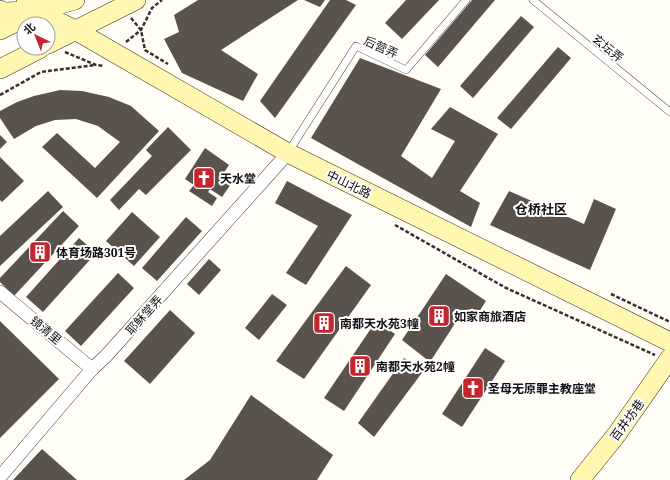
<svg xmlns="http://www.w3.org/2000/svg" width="670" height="480" font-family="'Noto Serif','Noto Sans SC',serif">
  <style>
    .building { fill: #5a524d }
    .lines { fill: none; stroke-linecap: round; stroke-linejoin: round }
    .lane-casing { stroke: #444; stroke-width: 8 }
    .street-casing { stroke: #444; stroke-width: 14 }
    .secondary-casing { stroke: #333; stroke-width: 20 }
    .path { stroke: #333; stroke-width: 2.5; stroke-dasharray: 4 2; stroke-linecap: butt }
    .lane { stroke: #fff; stroke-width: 7 }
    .street { stroke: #fff; stroke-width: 13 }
    .secondary { stroke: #fff6b0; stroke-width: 19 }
    .labels { text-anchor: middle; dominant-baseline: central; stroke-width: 4; stroke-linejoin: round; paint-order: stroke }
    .street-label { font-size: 12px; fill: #111; stroke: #fff }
    .poi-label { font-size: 12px; font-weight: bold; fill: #111; stroke: #fff; text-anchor: start }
    .neighbourhood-label { font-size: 13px; font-weight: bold; fill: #111; stroke: #fff }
  </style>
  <rect width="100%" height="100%" fill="#fffdf5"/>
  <g class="building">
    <polygon points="198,0 298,0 221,50 258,74 243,101 182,73 164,39 179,32 174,15"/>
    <polygon points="304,0 325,0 320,7"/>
    <polygon points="330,0 346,0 356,5 275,118 260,101"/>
    <polygon points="406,0 439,0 402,39 385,23"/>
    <polygon points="472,0 495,0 438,67 425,55"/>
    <polygon points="521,16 534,27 473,98 460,86"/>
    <polygon points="558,47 571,58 511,129 497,118"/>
    <polygon points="360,58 441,89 401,156 432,178 455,141 431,129 450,107 498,134 460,191 480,203 471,227 311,138"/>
    <polygon points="60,90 82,91 109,97 131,106 159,131 97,198 42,147 57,133 95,168 120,142 98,126 76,119 55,120 36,126 14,139 0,118 0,111 17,102 34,96"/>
    <polygon points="168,127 191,150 146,195 139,189 119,210 110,200 152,156 146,150"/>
    <polygon points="0,135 7,142 0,149"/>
    <polygon points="205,148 229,165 221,177 231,184 222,197 210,189 208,192 217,198 212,206 189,191 194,185 185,179"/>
    <polygon points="0,157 24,181 2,202 0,200"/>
    <polygon points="287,181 352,215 306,285 286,273 318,226 275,203"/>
    <polygon points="48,191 63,207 0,266 0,236"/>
    <polygon points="509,191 584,224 594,199 616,209 590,270 490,225"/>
    <polygon points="63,211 79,226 14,296 0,282 0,278"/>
    <polygon points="132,212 160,237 134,266 106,241"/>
    <polygon points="186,217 202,231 157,281 142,268"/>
    <polygon points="79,238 96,253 43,312 26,297"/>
    <polygon points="209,259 221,270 199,295 187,284"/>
    <polygon points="346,266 371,285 304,379 276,361"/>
    <polygon points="118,273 134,288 81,346 65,331"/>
    <polygon points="446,274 486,301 473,321 463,311 430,362 402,340"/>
    <polygon points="272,294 287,305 259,340 245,328"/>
    <polygon points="170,310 195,333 150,384 124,361"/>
    <polygon points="0,321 59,379 0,438"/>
    <polygon points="376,321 395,334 344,411 324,398"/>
    <polygon points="485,348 505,361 462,427 442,414"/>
    <polygon points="404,358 424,370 374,437 358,423"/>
    <polygon points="251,395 333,455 317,480 184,480 210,460"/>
    <polygon points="42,449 77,480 13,480"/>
  </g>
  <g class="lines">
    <g class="lane-casing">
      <g id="lane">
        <polyline points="533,0 670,112"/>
        <polyline points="289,151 356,46 406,70 466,0"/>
      </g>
    </g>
    <g class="street-casing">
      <g id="street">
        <polyline points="0,292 92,369"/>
        <polyline points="0,477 92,369 106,356 288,153"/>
      </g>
    </g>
    <g class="secondary-casing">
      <g id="secondary">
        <polyline points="26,0 37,11 75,30 288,153 670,342"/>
        <polyline points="0,10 3,12 31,11"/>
        <polyline points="0,30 37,11 75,0"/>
        <polyline points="48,44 136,0"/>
        <polyline points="0,69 41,48"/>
        <polyline points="580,480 617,434 670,358"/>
      </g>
    </g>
    <g class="path">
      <polyline points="131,18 141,30 145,50 168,64"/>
      <polyline points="126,42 141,30 152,8 162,0"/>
      <polyline points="65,52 96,65 104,66"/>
      <polyline points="0,95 41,72 95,65"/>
      <polyline points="395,225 506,288 655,355"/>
      <polyline points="611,294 670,322"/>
    </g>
    <use href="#lane" class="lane"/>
    <use href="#street" class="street"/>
    <use href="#secondary" class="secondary"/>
  </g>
  <defs>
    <g id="church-square" transform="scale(1.15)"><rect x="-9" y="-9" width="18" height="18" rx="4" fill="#c4262e" stroke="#fff"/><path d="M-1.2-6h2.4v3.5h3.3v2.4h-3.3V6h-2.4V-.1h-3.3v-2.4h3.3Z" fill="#fff"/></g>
    <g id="building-square" transform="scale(1.15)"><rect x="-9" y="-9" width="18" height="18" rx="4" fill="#c4262e" stroke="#fff"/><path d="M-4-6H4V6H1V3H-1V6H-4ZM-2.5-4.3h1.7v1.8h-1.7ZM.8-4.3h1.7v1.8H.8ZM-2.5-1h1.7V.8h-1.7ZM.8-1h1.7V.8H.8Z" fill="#fff"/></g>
  </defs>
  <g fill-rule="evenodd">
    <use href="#church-square" x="204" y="178"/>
    <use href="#building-square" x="40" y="252"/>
    <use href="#building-square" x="439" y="316"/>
    <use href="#building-square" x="324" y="323"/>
    <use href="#building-square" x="360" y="366"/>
    <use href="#church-square" x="473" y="388"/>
  </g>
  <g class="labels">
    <g class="street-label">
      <text transform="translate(381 47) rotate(24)">后营弄</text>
      <text transform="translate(608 48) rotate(39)">玄坛弄</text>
      <text transform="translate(349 184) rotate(26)">中山北路</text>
      <text transform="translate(144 315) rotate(-48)">耶稣堂弄</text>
      <text transform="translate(46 330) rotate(40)">镜清里</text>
      <text transform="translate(627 420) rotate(-54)">百井坊巷</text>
    </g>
    <g class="poi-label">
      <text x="220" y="178">天水堂</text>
      <text x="56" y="252">体育场路301号</text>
      <text x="454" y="316">如家商旅酒店</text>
      <text x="340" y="323">南都天水苑3幢</text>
      <text x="376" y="366">南都天水苑2幢</text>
      <text x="488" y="388">圣母无原罪主教座堂</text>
    </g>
    <g class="neighbourhood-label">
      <text x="541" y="209">仓桥社区</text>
    </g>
  </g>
  <g transform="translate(36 36) rotate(317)"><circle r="19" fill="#ffffff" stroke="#a0a0a0"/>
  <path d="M0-3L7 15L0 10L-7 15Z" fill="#c4262e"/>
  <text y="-6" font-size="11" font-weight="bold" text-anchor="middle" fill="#111111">北</text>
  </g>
</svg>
